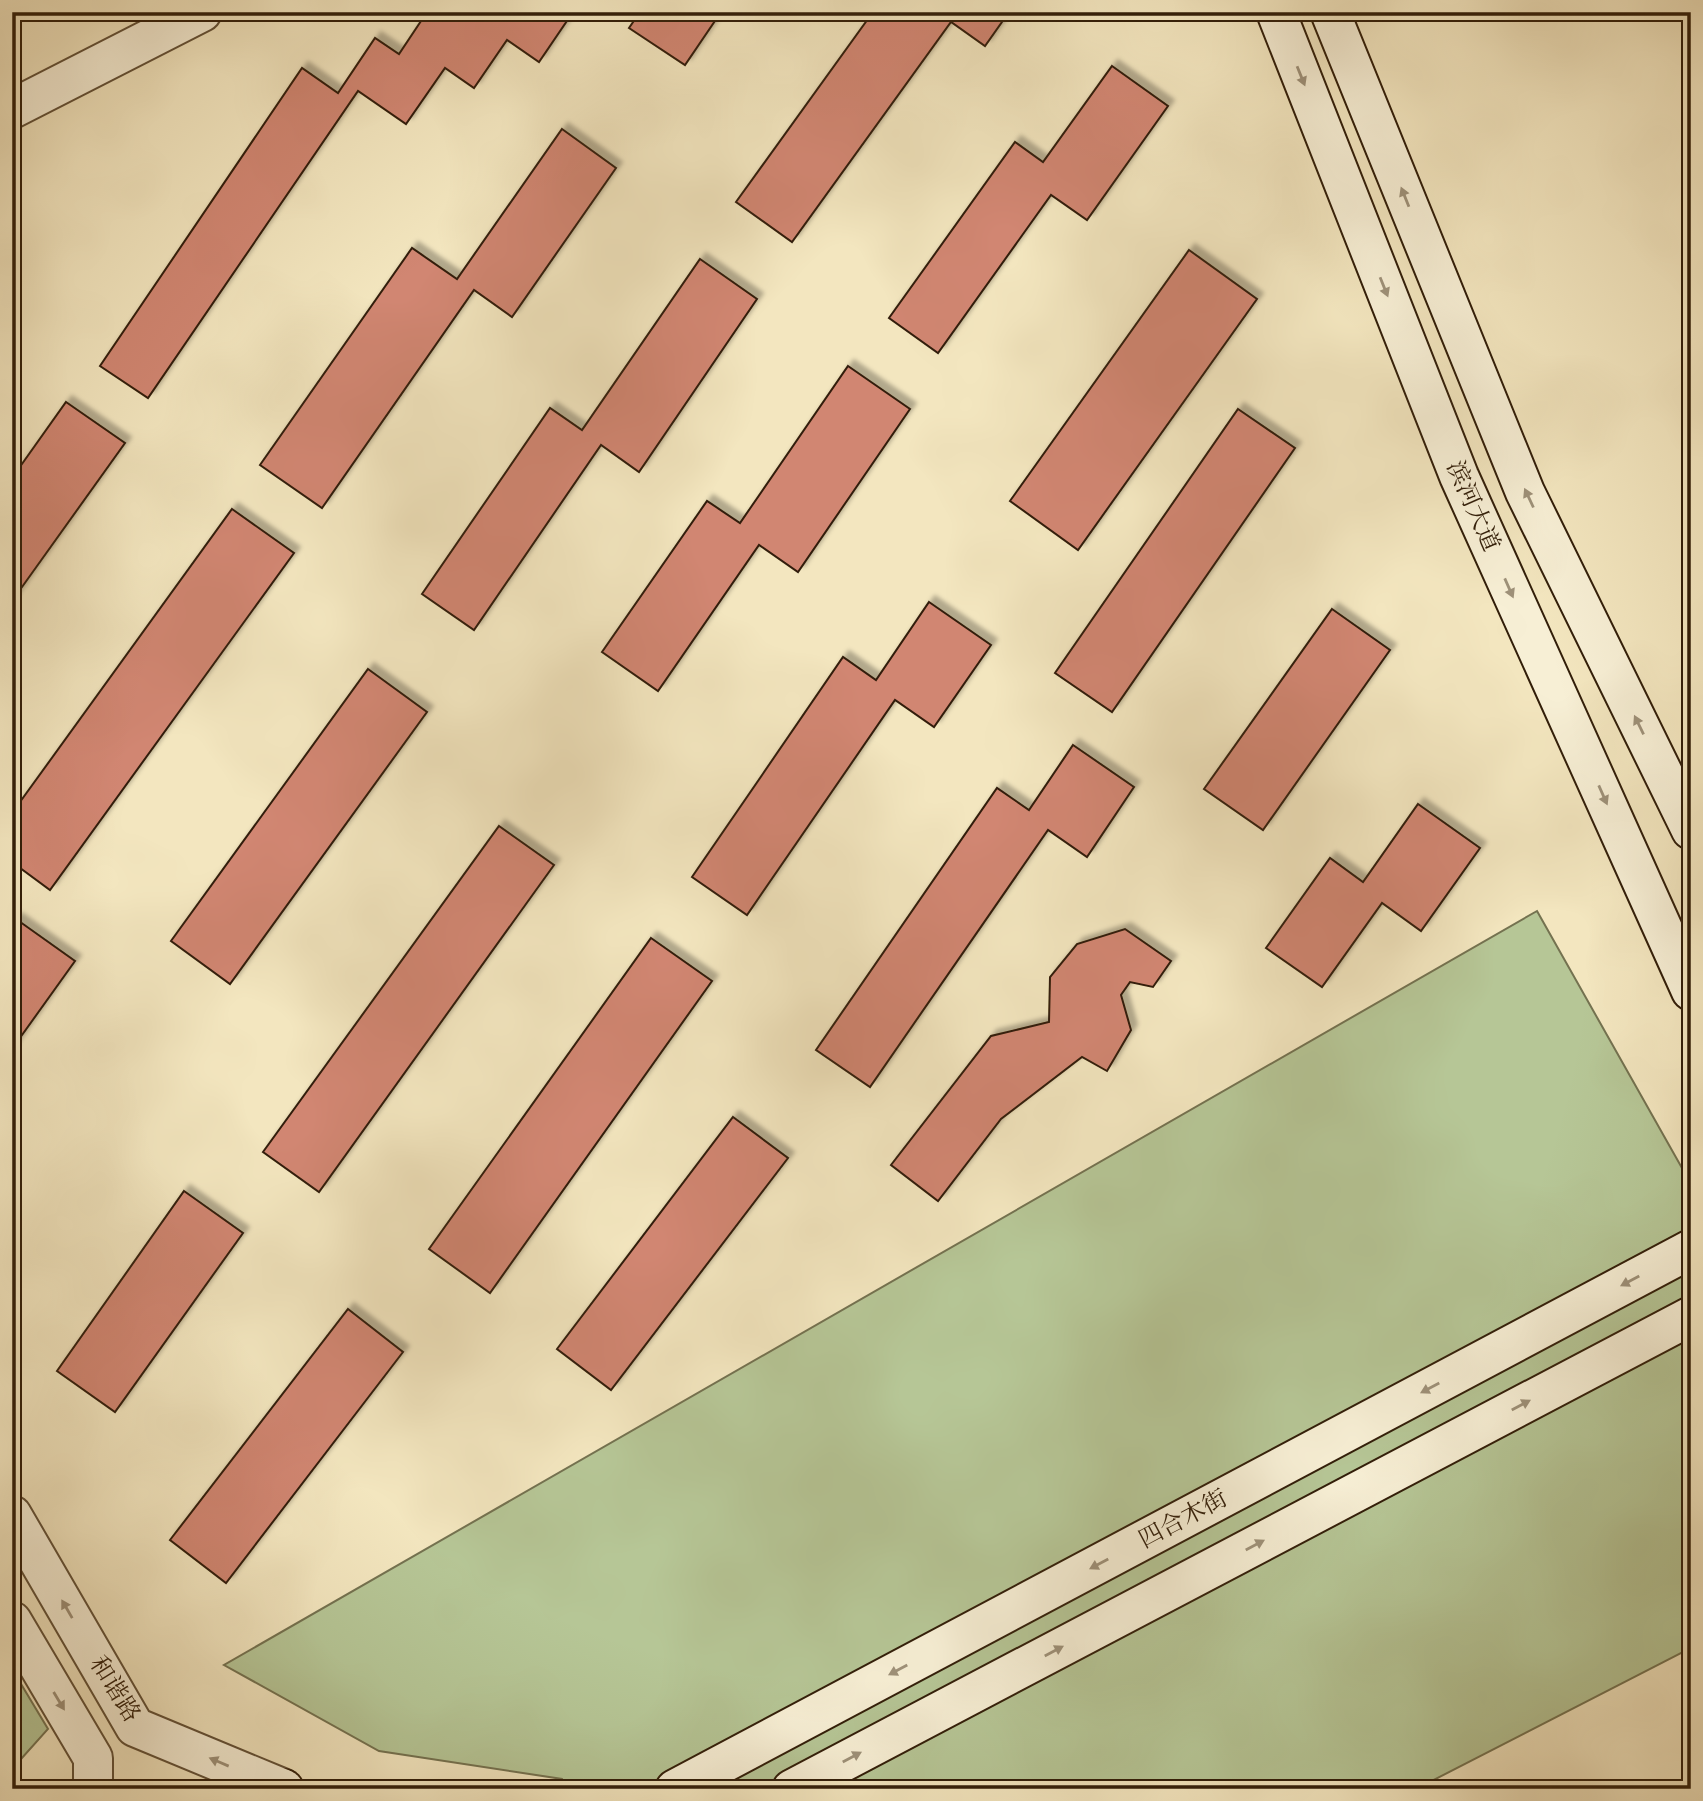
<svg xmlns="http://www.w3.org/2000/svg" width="1703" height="1801" font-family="'IM FELL Double Pica','Noto Serif SC',serif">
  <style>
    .green { fill: #b6c696; stroke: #747250; stroke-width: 2 }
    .building { fill: #d18672; stroke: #321e09; stroke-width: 2; filter: url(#shadow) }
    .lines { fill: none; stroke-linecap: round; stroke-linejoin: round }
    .tertiary-casing { stroke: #625036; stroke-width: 42 }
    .secondary-casing { stroke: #321e09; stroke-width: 42 }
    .tertiary { stroke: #f7efd5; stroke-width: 38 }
    .secondary { stroke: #f7efd5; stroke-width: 38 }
    .oneway { fill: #9e9179 }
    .labels { text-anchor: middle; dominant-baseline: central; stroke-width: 5; stroke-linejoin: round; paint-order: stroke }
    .street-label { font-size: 24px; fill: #321e09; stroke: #f7efd5 }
  </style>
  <defs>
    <filter id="shadow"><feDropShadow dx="6" dy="-6" stdDeviation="2" flood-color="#0004"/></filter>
  </defs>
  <rect width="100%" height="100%" fill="#f3e6bf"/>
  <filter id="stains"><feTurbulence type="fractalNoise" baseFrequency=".00286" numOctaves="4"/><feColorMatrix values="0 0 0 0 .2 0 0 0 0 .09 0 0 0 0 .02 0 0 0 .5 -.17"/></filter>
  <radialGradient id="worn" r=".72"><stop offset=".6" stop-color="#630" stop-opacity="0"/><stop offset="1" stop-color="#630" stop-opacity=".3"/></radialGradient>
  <g class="green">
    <polygon points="1537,911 1691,1184 1691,1648 1416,1789 567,1789 562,1779 379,1751 224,1665"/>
    <polygon points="12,1669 48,1729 13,1768 12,1767"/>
  </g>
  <g class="building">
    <polygon points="427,12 573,12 539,62 507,40 474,88 445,68 406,124 358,91 148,398 100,366 302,68 338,93 375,38 399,54"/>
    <polygon points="640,12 721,12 685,65 629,28"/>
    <polygon points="873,12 1009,12 985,46 951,22 792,242 736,202"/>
    <polygon points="1112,66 1168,106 1087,220 1051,195 938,353 889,318 1015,142 1043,162"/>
    <polygon points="562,129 616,168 512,317 474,290 322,508 260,465 412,248 457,279"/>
    <polygon points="1189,250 1257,299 1078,550 1010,501"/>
    <polygon points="700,259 757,299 639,472 601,445 474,630 422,594 550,408 582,430"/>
    <polygon points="848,366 910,409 798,572 759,545 658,691 602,652 707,501 740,523"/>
    <polygon points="66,402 125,443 12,601 12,478"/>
    <polygon points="1238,409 1295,448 1112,712 1055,673"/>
    <polygon points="232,509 294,553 50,890 12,862 12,813"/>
    <polygon points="929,602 991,645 934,727 895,700 747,915 692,877 843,657 876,680"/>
    <polygon points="1332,609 1390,650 1263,830 1204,789"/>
    <polygon points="368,669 427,712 230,984 171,941"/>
    <polygon points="1073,745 1134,787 1087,857 1048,830 870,1087 816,1050 997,788 1029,810"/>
    <polygon points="1418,804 1480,848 1421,931 1382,903 1322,987 1266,948 1330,858 1363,882"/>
    <polygon points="499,826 554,865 319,1192 263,1152"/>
    <polygon points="16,919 75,961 12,1049 12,925"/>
    <polygon points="1125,929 1171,961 1153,987 1130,982 1121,995 1131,1030 1107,1071 1082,1057 1001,1119 938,1201 891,1165 991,1036 1049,1022 1050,977 1077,944"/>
    <polygon points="651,938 712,981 490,1293 429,1249"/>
    <polygon points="733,1117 788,1158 611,1390 557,1349"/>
    <polygon points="184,1191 243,1233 115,1412 57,1371"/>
    <polygon points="348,1309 403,1352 226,1583 170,1540"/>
  </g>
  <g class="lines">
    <g class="tertiary-casing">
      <g id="tertiary">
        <polyline points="12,109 202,12"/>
        <polyline points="12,1515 135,1727 282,1788"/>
        <polyline points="12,1621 93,1758 93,1789"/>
      </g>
    </g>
    <g class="secondary-casing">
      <g id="secondary">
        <polyline points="1276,12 1459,476 1691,991"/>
        <polyline points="1330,12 1525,492 1691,830"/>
        <polyline points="281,1789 284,1789"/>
        <polyline points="675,1789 1691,1249"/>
        <polyline points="792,1789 1691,1316"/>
      </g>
    </g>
    <use href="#tertiary" class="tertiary"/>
    <use href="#secondary" class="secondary"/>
  </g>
  <defs><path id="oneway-solid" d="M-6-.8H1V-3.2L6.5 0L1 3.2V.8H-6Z" transform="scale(1.75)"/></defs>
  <g class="oneway">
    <use href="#oneway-solid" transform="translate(1301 76) rotate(68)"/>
    <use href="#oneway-solid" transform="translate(1405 197) rotate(-112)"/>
    <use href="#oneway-solid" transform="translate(1384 287) rotate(68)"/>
    <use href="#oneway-solid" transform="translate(1529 498) rotate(-115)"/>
    <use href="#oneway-solid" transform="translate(1509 588) rotate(66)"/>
    <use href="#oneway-solid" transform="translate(1639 725) rotate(-116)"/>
    <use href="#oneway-solid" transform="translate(1603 795) rotate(66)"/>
    <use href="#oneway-solid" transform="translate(1630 1281) rotate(152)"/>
    <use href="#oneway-solid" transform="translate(1430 1388) rotate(152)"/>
    <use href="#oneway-solid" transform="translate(1521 1405) rotate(-28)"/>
    <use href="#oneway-solid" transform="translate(1255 1545) rotate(-28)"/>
    <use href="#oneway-solid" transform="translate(1099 1564) rotate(152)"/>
    <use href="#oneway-solid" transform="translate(67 1609) rotate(-120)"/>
    <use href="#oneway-solid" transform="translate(1054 1651) rotate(-28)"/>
    <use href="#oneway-solid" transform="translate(898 1670) rotate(152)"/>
    <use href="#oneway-solid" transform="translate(59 1701) rotate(59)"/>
    <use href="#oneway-solid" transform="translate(852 1757) rotate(-28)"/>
    <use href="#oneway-solid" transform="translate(219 1762) rotate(-157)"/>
  </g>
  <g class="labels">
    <g class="street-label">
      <text transform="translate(1473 506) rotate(66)">滨河大道</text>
      <text transform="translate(1183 1519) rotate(-28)">四合木街</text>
      <text transform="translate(115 1689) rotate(58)">和谐路</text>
    </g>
  </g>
  <rect width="1703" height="1801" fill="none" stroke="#f3e6bf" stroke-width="42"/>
  <rect x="14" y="14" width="1675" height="1773" fill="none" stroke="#321e09" stroke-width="3.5"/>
  <rect x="21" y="21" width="1661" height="1759" fill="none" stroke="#321e09" stroke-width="2"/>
  <rect width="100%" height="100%" filter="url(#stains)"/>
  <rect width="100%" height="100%" fill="url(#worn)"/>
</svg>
